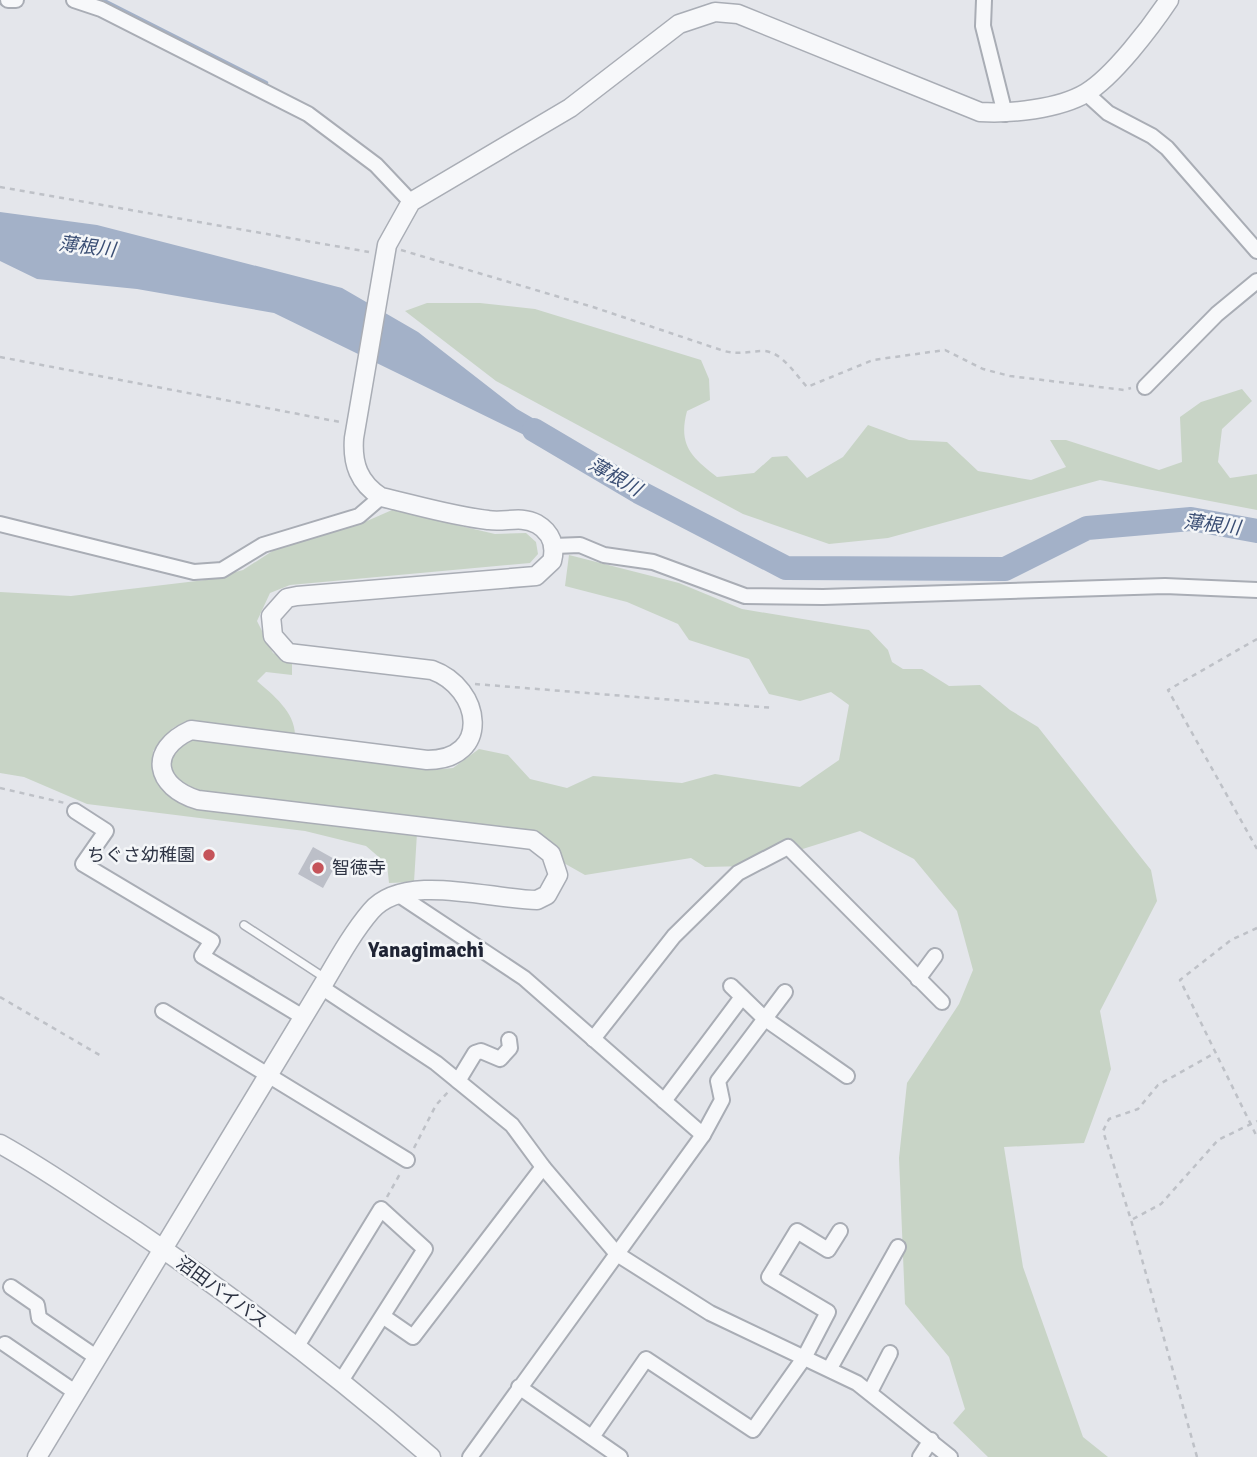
<svg xmlns="http://www.w3.org/2000/svg" width="1257" height="1457" font-family="Signika,'Noto Sans JP',sans-serif">
  <style>
    .green { fill: #c8d4c6 }
    .water { fill: #a3b1c8 }
    .lines { fill: none; stroke-linecap: round; stroke-linejoin: round }
    .stream { stroke: #a3b1c8; stroke-width: 4.5 }
    .river { stroke: #a3b1c8; stroke-width: 24 }
    .building { fill: #bcbfc8 }
    .service-casing { stroke: #a9adb5; stroke-width: 10 }
    .minor-casing { stroke: #a9adb5; stroke-width: 18 }
    .tertiary-casing { stroke: #a9adb5; stroke-width: 21 }
    .path { stroke: #bec1c7; stroke-width: 2.5; stroke-dasharray: 5 5; stroke-linecap: butt }
    .service { stroke: #f7f8fa; stroke-width: 7 }
    .minor { stroke: #f7f8fa; stroke-width: 14 }
    .tertiary { stroke: #f7f8fa; stroke-width: 18 }
    .poi-dot { fill: #c5545a; stroke: #f4f6f8; stroke-width: 2.5 }
    .labels { text-anchor: middle; dominant-baseline: central; stroke-width: 5; stroke-linejoin: round; paint-order: stroke }
    .poi-label { font-size: 18px; fill: #2d3343; stroke: #f4f6f8; text-anchor: end }
    .street-label { font-size: 18px; fill: #2d3343; stroke: #f4f6f8 }
    .water-label { font-size: 19px; font-style: italic; fill: #3a4e74; stroke: #f4f6f8 }
    .quarter-label { font-size: 21px; font-weight: bold; fill: #1f2434; stroke: #f4f6f8 }
  </style>
  <rect width="100%" height="100%" fill="#e4e6eb"/>
  <g class="green">
    <path d="M427,303H480L535,309L701,360L709,379L710,400L687,411C678,445 691,457 717,477L754,473L772,457L787,456L807,478L843,457L868,425L909,440L947,442L978,471L1031,480L1066,467L1050,440H1066L1159,470L1182,462L1180,417L1201,402L1242,389L1252,401L1222,429L1218,462L1230,478L1257,474V510L1100,480L888,538L829,544L743,514L496,381L405,311Z"/>
    <path d="M392,510L495,534L526,533L536,542L538,554L530,563L290,585L270,593L257,621L273,653L292,662V675L266,672L257,681C273,695 295,712 295,735L186,721L173,728L153,751C153,770 157,781 170,795L417,833L414,882L389,883L387,864L366,846L305,831L87,804L24,777L0,773V592L71,596L205,580L243,570L274,550L367,521Z"/>
    <polygon points="569,555 679,583 742,609 869,630 888,650 892,662 903,669 922,669 949,686 980,685 1010,710 1038,727 1151,870 1157,901 1100,1011 1111,1069 1084,1143 1004,1147 1023,1267 1083,1437 1108,1457 988,1457 953,1423 965,1409 949,1357 905,1304 899,1158 907,1083 959,1004 973,970 957,911 914,859 860,831 748,866 705,867 691,858 585,875 562,862 556,852 200,794 178,783 169,767 176,750 195,739 431,770 453,768 479,749 508,755 530,779 567,788 593,776 682,783 715,774 800,787 839,760 849,705 831,692 800,701 769,694 749,659 689,640 678,624 627,602 565,586"/>
  </g>
  <polygon class="water" points="0,212 97,225 342,288 418,332 517,409 574,442 555,450 274,313 137,289 37,279 0,261"/>
  <g class="lines">
    <polyline class="stream" points="102,0 266,83"/>
    <polyline class="river" points="534,430 639,492 786,568 1005,569 1087,528 1191,519 1257,531"/>
  </g>
  <polygon class="building" points="313,847 338,861 323,888 298,874"/>
  <g class="lines">
    <g class="service-casing">
      <polyline id="service" points="244,925 325,978"/>
    </g>
    <g class="minor-casing">
      <g id="minor">
        <polyline points="8,0 16,0"/>
        <polyline points="74,0 101,9 308,114 376,165 411,202"/>
        <polyline points="984,0 983,26 1005,114"/>
        <polyline points="1086,93 1108,113 1152,136 1167,148 1257,251"/>
        <polyline points="1145,387 1217,314 1257,281"/>
        <polyline points="0,524 194,572 222,570 263,545 359,516 381,497"/>
        <polyline points="554,546 580,545 604,555 653,562 745,596 823,597 1165,586 1257,590"/>
        <polyline points="75,811 106,831 83,864 212,941 202,956 303,1017"/>
        <polyline points="399,895 524,978 703,1135"/>
        <polyline points="918,979 935,956"/>
        <polyline points="731,986 764,1018 847,1076"/>
        <polyline points="321,987 436,1063 512,1125 543,1167 617,1254 710,1313 857,1383 950,1457"/>
        <polyline points="163,1011 407,1160"/>
        <polyline points="593,1039 674,936 738,873 788,847 942,1002"/>
        <polyline points="458,1081 475,1053 481,1051 500,1059 510,1048 509,1040"/>
        <polyline points="664,1101 742,997"/>
        <polyline points="11,1287 37,1305 39,1318 96,1357"/>
        <polyline points="384,1317 413,1337 543,1167"/>
        <polyline points="5,1344 75,1392"/>
        <polyline points="297,1346 381,1209 425,1249 341,1381"/>
        <polyline points="830,1368 898,1247"/>
        <polyline points="519,1387 620,1457"/>
        <polyline points="870,1392 890,1353"/>
        <polyline points="592,1437 646,1359 753,1430 804,1358 828,1312 769,1277 797,1231 828,1250 840,1231"/>
        <polyline points="470,1457 703,1135 722,1100 718,1081 785,992"/>
        <polyline points="920,1457 931,1440"/>
      </g>
    </g>
    <g class="tertiary-casing">
      <g id="tertiary">
        <path d="M0,1144C47,1170 90,1201 135,1230C238,1300 337,1375 431,1457"/>
        <path d="M37,1457L324,983C338,959 353,932 371,911C405,871 492,900 537,900L547,895L558,875L551,854L533,840L198,800C155,787 147,750 191,730L427,760C492,760 482,688 432,670L288,653L273,636L271,616L287,598L297,596L536,576L552,561C556,546 551,532 537,524C520,515 505,523 488,520C452,516 416,505 381,497C359,483 352,464 354,438L387,245L411,202L570,108L679,24L715,12L738,14L980,112C1010,114 1059,109 1086,93C1113,77 1151,27 1169,0"/>
      </g>
    </g>
    <g class="path">
      <polyline points="0,187 369,252"/>
      <path d="M401,250L593,307L724,351C739,355 749,351 764,351C782,352 796,375 807,387L873,360L945,350L983,369L1010,376L1124,390L1131,388"/>
      <polyline points="0,357 340,422"/>
      <polyline points="1257,639 1168,690 1257,849"/>
      <polyline points="475,684 774,708"/>
      <polyline points="0,788 65,803"/>
      <polyline points="1257,928 1231,940 1180,980 1257,1137"/>
      <polyline points="0,997 103,1057"/>
      <polyline points="414,1148 436,1105 449,1091"/>
      <polyline points="387,1197 401,1172"/>
      <polyline points="1133,1219 1161,1204 1218,1140 1257,1121"/>
      <polyline points="1197,1457 1131,1220 1103,1131 1109,1119 1138,1109 1158,1085 1215,1053"/>
    </g>
    <use href="#service" class="service"/>
    <use href="#minor" class="minor"/>
    <use href="#tertiary" class="tertiary"/>
  </g>
  <g class="poi-dot">
    <circle cx="209" cy="855" r="7"/>
    <circle cx="318" cy="868" r="7"/>
  </g>
  <g class="labels">
    <g class="poi-label">
      <text x="195" y="855">ちぐさ幼稚園</text>
      <text x="332" y="868" text-anchor="start">智徳寺</text>
    </g>
    <g class="street-label">
      <text transform="translate(222 1292) rotate(36)">沼田バイパス</text>
    </g>
    <g class="water-label">
      <text transform="translate(87 247) rotate(7)">薄根川</text>
      <text transform="translate(615 477) rotate(30)">薄根川</text>
      <text transform="translate(1212 525) rotate(7)">薄根川</text>
    </g>
    <g class="quarter-label">
      <text x="426" y="950">Yanagimachi</text>
    </g>
  </g>
</svg>
